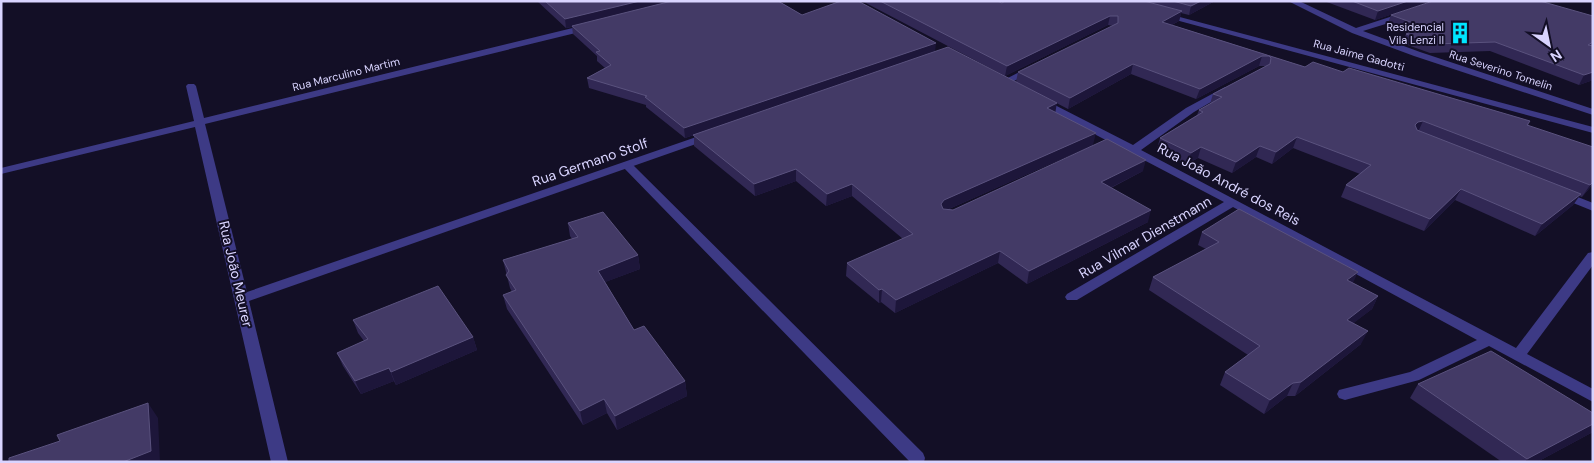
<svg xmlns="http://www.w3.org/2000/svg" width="1594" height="463" font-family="'DM Sans',sans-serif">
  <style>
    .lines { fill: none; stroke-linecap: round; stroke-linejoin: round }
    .service { fill: #3d3a85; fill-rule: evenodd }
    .minor { fill: #3d3a85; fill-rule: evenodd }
    .wall { fill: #312854 }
    .shaded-wall { fill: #1d163a }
    .building { fill: #433a66; stroke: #5a527e }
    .labels { text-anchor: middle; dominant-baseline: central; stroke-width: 4; stroke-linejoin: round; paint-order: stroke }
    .far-poi-label { font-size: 11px; fill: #d9d4ff; stroke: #130f26; text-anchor: end }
    .far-street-label { font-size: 11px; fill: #d9d4ff; stroke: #130f26 }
    .street-label { font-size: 14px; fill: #d9d4ff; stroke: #130f26 }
  </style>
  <rect width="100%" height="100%" fill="#130f26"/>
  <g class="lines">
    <polygon class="service" points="627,162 631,163 923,453 925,458 924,462 910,462 623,167 621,165 623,163"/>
    <g class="minor">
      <polygon points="1288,1 1299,1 1356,28 1402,13 1408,13 1408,17 1363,31 1420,52 1593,109 1593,115 1414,56 1352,33"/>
      <polygon points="1161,12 1593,127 1593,133 1161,16"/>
      <polygon points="589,24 593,27 592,29 205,124 247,292 705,134 713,134 714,136 713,138 249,301 288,462 271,462 195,127 1,174 1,168 194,121 186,86 188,84 194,84 196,86 204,118"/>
      <polygon points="1031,66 1034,67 1034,71 1008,84 1002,84 1000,82"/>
      <polygon points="1225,87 1228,88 1228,92 1194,112 1141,150 1516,348 1588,253 1593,252 1593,265 1527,354 1593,389 1593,402 1489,346 1419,380 1345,400 1339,398 1337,394 1339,390 1410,372 1477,340 1233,207 1077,300 1067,300 1065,297 1067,294 1224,202 1037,104 1037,100 1045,100 1133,145 1186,108"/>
      <polygon points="1560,190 1593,203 1593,211 1556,196 1554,194 1556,192"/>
    </g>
  </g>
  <g class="wall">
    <polygon points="537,1 778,1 802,15 935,51 1055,112 1093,145 949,209 953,210 1143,171 1111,188 1148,222 1027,284 998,263 895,313 881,302 879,303 846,276 847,263 903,239 852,196 826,206 796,181 755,196 694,146 694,135 685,138 646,107 646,105 589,88 587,78 605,68 597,61 597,56 573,34 572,27 566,28"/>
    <polygon points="862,1 997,1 1002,3 1005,1 1215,1 1189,15 1181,13 1179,21 1172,25 1305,67 1343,72 1530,121 1528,126 1593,147 1593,184 1582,197 1579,196 1573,205 1535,236 1455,200 1424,231 1341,197 1346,185 1360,174 1293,148 1272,164 1256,157 1232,173 1198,158 1187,164 1157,149 1160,138 1197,115 1199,110 1210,104 1213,94 1266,66 1259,66 1196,99 1131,74 1068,109 1016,82 1018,72 1113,26 1108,25 1005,76"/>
    <polygon points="1324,1 1431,1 1375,20"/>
    <polygon points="1391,15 1593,16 1593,80 1579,85 1490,51 1430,53 1402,43 1406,34 1409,33 1387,25"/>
    <polygon points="568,223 638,255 640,269 605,282 634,330 685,381 687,396 617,430 607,413 583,425 507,309 503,295 512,292 510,288 503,260 572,239 570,236"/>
    <polygon points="1202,232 1353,283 1378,296 1372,309 1353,323 1361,344 1295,396 1287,396 1264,414 1220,385 1225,372 1248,355 1149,290 1153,277 1206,249 1198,245"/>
    <polygon points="353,320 473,337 477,350 396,385 394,381 361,394 343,366 337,353 364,341 358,333"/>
    <polygon points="1418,384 1593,413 1593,431 1591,433 1537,462 1502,462 1410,398"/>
  </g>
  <g class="shaded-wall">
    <polygon points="640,1 676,1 566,28 565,19"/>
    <polygon points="1201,1 1215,1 1189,15 1191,6"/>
    <polygon points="1408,1 1431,1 1375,20 1378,11"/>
    <polygon points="1182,11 1179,21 1160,31 1162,22"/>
    <polygon points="1110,16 1108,25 1005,76 1007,66"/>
    <polygon points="936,43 935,52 685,138 684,128"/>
    <polygon points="1262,56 1259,66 1196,99 1200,89"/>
    <polygon points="1133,64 1131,74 1068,109 1070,98"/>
    <polygon points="1593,72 1593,80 1579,85 1584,75"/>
    <polygon points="1057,103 1055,114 1047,108"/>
    <polygon points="1423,121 1418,132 1415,125 1418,122"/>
    <polygon points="1096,133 1093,145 942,212 941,204 944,200"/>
    <polygon points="1297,137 1293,148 1272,164 1276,152"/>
    <polygon points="1260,146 1256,157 1232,173 1236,162"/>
    <polygon points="1201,147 1198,158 1187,164 1191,153"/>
    <polygon points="1146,160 1143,171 1098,194 1101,182"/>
    <polygon points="796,169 796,181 755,196 754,184"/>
    <polygon points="1593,182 1593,184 1582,197 1590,185"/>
    <polygon points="852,184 852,196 826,206 827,194"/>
    <polygon points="1461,189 1455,200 1424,231 1430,219"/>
    <polygon points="1581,194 1573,205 1535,236 1542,224"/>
    <polygon points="1151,210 1148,222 1027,284 1029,271"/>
    <polygon points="1000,251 998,263 895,313 896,300"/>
    <polygon points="638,255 640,269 600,284 598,271"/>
    <polygon points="1358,272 1352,285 1347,280"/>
    <polygon points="882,289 881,302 879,303 879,290"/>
    <polygon points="1378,296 1372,309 1341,333 1347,320"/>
    <polygon points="1368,331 1361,344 1295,396 1301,382"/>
    <polygon points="473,337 477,350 396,385 391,372"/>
    <polygon points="389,368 394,381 361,394 355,381"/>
    <polygon points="685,381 687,396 617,430 615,416"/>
    <polygon points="1293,383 1287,396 1264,414 1270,400"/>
    <polygon points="604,399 607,413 583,425 580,411"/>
    <polygon points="148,403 158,418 160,462 123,462"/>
    <polygon points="1593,424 1593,431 1591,433 1537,462 1525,462 1527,459"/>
  </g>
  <g class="building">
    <polygon points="545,1 640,1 565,19"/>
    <polygon points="672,1 778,1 802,15 841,1 858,1 936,43 684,128 645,97 647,96 587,78 611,65 596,52 600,51 572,26"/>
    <polygon points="880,1 997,1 1002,3 1005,1 1144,1 1182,11 1162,22 1305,67 1313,62 1343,72 1349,68 1530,121 1527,125 1593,147 1593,182 1590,185 1423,121 1418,122 1415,125 1417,130 1581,194 1542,224 1461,189 1430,219 1346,185 1371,165 1297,137 1276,152 1260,146 1236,162 1201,147 1191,153 1160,138 1203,112 1199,110 1222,97 1213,94 1270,64 1271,58 1269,56 1262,56 1200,89 1133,64 1070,98 1018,72 1118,23 1118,16 1110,16 1007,66"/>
    <polygon points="1173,1 1201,1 1191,6"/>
    <polygon points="1352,1 1408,1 1378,11"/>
    <polygon points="1433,1 1540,1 1593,16 1593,42 1588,45 1593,46 1593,72 1584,75 1495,42 1434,44 1406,34 1424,27 1391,15"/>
    <polygon points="948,47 1057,103 1047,108 1096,133 944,200 941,204 943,209 953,210 1107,139 1146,160 1101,182 1151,210 1029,271 1000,251 896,300 882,289 879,290 847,263 913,234 852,184 827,194 796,169 754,184 693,135"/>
    <polygon points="1239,209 1358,272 1347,280 1378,296 1347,320 1368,331 1301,382 1293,383 1270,400 1225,372 1260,346 1153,277 1219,242 1202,232"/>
    <polygon points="603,212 638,255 598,271 634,330 644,326 685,381 615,416 604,399 580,411 503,295 516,290 506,275 509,271 503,260 578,237 568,223"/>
    <polygon points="438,286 473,337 391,372 389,368 355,381 337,353 368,339 353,320"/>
    <polygon points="1491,351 1593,413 1593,424 1527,459 1418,384"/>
    <polygon points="148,403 151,451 123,462 9,462 9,458 60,441 57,435"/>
  </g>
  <defs>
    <g id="building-bare" transform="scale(1.725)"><path d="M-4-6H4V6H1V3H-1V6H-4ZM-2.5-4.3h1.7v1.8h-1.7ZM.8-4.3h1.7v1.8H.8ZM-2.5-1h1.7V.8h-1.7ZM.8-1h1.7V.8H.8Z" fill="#00e5ff" stroke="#130f26" stroke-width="2.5" paint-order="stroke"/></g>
  </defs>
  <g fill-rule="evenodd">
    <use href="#building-bare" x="1460" y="33"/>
  </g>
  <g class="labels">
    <g class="far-poi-label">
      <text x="1444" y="27">Residencial<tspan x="1444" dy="13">Vila Lenzi II</tspan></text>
    </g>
    <g class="far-street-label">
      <text transform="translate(1359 55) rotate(15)">Rua Jaime Gadotti</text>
      <text transform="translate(1501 70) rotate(18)">Rua Severino Tomelin</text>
      <text transform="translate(346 74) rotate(-14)">Rua Marculino Martim</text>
    </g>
    <g class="street-label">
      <text transform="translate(590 162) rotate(-19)">Rua Germano Stolf</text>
      <text transform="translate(1229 184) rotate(28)">Rua João André dos Reis</text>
      <text transform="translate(1145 237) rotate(-30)">Rua Vilmar Dienstmann</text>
      <text transform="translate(236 274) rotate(77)">Rua João Meurer</text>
    </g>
  </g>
  <rect width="1594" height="463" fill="none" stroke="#d9d4ff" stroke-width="5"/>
  <g transform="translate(1549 45) rotate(147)" stroke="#130f26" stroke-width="4" paint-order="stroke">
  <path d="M0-4L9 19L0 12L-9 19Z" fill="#d9d4ff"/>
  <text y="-8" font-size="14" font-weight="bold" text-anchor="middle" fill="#d9d4ff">N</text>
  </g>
</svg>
